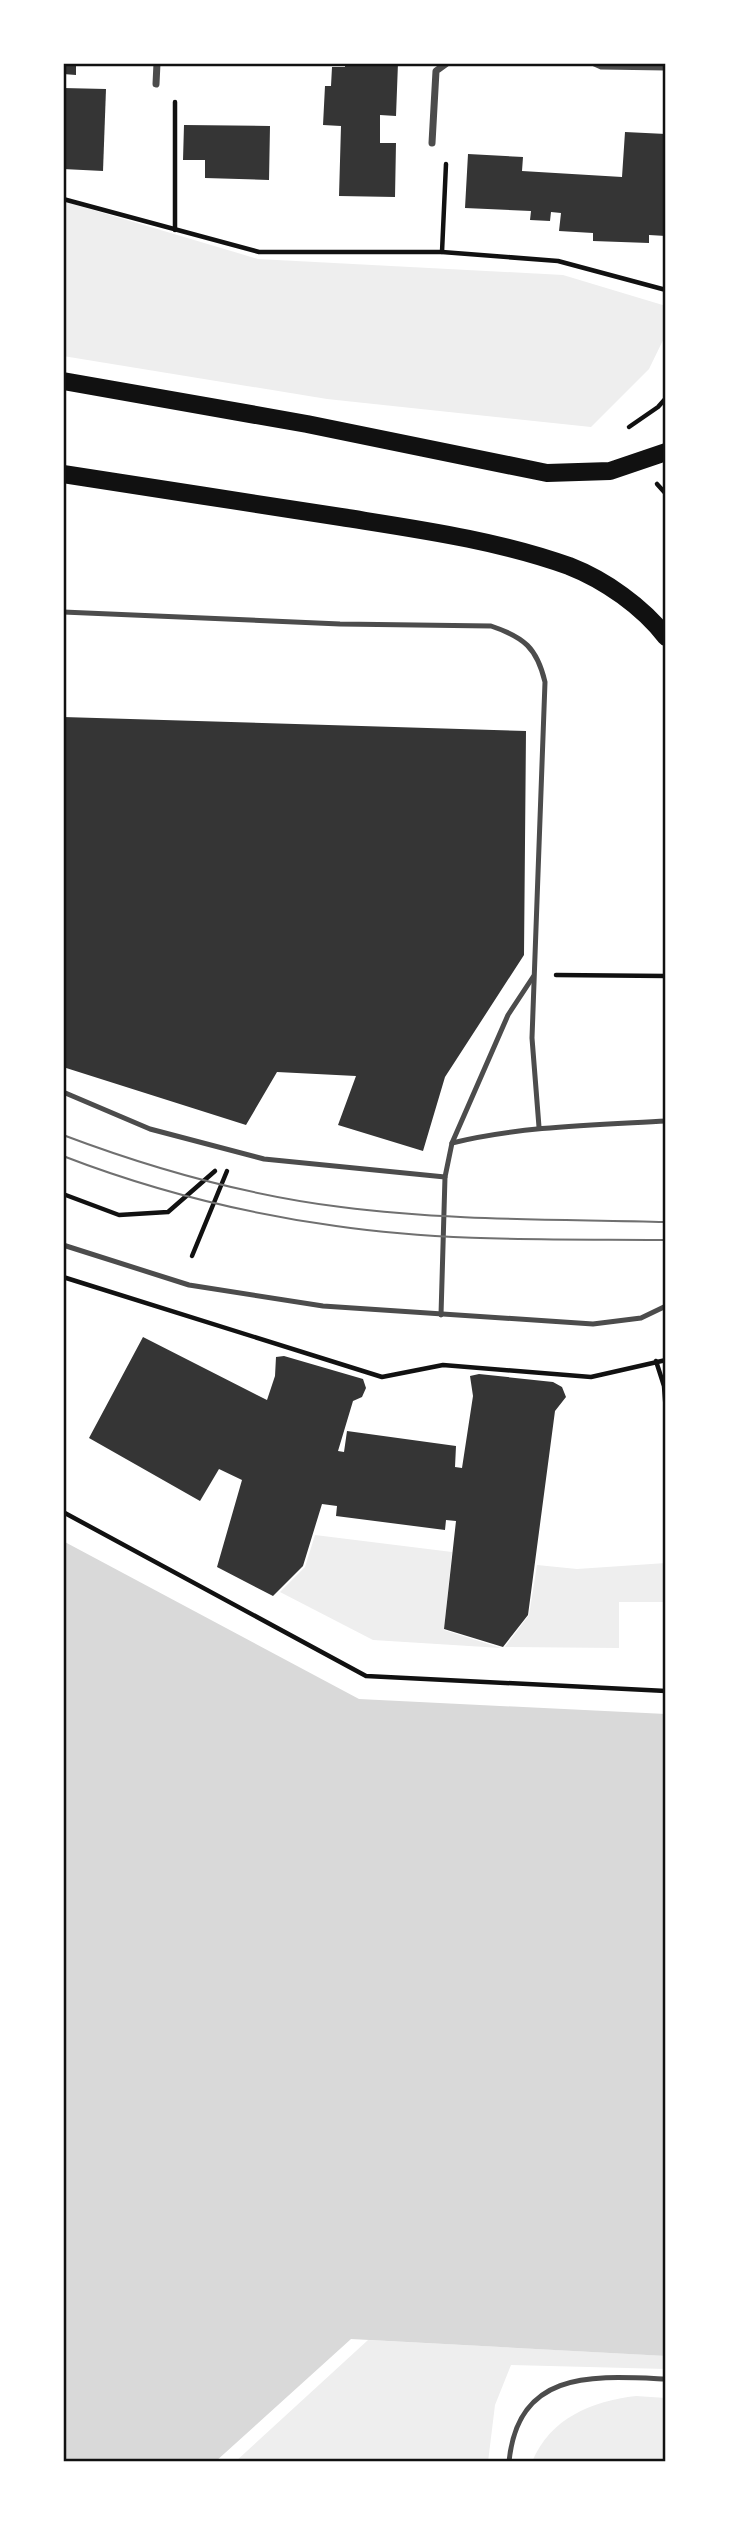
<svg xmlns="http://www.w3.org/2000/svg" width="729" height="2525" font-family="'Exo 2',sans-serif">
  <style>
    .green { fill: #eee }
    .water { fill: #d9d9d9 }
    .building { fill: #353535 }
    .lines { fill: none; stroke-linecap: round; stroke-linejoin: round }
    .path { stroke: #111; stroke-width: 4.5 }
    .service { stroke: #4c4c4c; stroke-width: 5 }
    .minor { stroke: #4c4c4c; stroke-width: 7 }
    .primary { stroke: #111; stroke-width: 18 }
    .tram { stroke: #707070; stroke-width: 2 }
    .neatline { fill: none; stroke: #111; stroke-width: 2.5 }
  </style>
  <rect width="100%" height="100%" fill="#fff"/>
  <g class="green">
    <polygon points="63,201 258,259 563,275 666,306 666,334 649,369 591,427 327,399 63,356"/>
    <polygon points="315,1535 452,1552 444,1630 501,1648 373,1640 280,1592 305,1567"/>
    <polygon points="666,1563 666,1602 619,1602 619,1648 505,1647 529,1615 537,1565 577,1569"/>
    <polygon points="368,2340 666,2356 666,2369 511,2365 495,2405 488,2462 235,2462"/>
    <path d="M636,2396L666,2398V2462H532C550,2418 592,2401 636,2396Z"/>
  </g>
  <polygon class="water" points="63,1541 359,1699 666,1714 666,2356 351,2339 215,2462 63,2462"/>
  <g class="building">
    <polygon points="63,63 76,63 76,75 63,74"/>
    <polygon points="345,63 398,63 396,116 380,115 380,143 396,143 395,197 339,196 341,126 323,125 325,86 331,86 332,67 345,67"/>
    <polygon points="63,88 106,89 103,171 63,169"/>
    <polygon points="184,125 270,126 269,180 205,178 205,160 183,160"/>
    <polygon points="625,132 666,134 666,236 649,235 649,243 593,241 593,233 559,231 561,213 551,212 550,221 530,220 531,211 465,208 468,154 523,157 522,171 622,177"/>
    <polygon points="63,717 526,731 524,955 445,1077 423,1151 338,1125 356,1076 277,1072 246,1125 63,1067"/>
    <polygon points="143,1337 267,1400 275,1376 276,1357 284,1356 363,1379 366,1388 362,1397 353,1401 338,1451 344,1452 347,1431 456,1446 455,1467 462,1468 473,1396 470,1376 479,1374 553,1382 562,1387 566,1397 555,1411 528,1615 503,1647 444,1629 456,1521 446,1520 445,1530 336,1516 337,1506 322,1504 303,1566 273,1596 217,1567 242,1480 219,1469 200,1501 89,1438"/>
  </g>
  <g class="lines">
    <g class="path">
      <polyline points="175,102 175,230"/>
      <polyline points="63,199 259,252 442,252 558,261 666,290"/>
      <polyline points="442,252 446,164"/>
      <polyline points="629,427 658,407 666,398"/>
      <polyline points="657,484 666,494"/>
      <polyline points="556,975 666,976"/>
      <polyline points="63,1194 119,1215 168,1212 215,1171"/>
      <polyline points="192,1256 227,1171"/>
      <polyline points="63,1277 382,1377 443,1365 591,1377 666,1360"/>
      <polyline points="656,1361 664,1386 666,1412"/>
      <polyline points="63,1512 366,1676 666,1691"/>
    </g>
    <g class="service">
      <polyline points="592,63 601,67 666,68"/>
      <path d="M63,612L340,624L491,626C524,637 537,648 545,682L532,1038L539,1127"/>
      <path d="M63,1092L150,1129L264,1159L445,1177L452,1143C523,1126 594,1125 666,1121"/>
      <polyline points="452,1143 508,1015 533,977"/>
      <polyline points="63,1245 189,1285 323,1306 593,1324 641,1318 666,1306"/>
      <polyline points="441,1315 445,1177"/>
      <path d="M509,2462C518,2369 593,2376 666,2379"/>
    </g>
    <g class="minor">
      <polyline points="156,84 157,63"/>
      <polyline points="432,143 436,71 447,63"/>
    </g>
    <g class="primary">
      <polyline points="63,381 307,424 547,473 610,471 666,452"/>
      <path d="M63,474C156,488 248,503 341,517C416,529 497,540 569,566C605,580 643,607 666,637"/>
    </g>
    <g class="tram">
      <path d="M63,1135C153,1169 245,1195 341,1207C449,1221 558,1219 666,1222"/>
      <path d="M63,1156C151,1190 242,1213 336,1226C445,1242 557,1239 666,1240"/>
    </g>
  </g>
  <rect width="729" height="2525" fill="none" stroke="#ffffff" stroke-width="130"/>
  <rect x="65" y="65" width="599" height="2395" class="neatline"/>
</svg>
